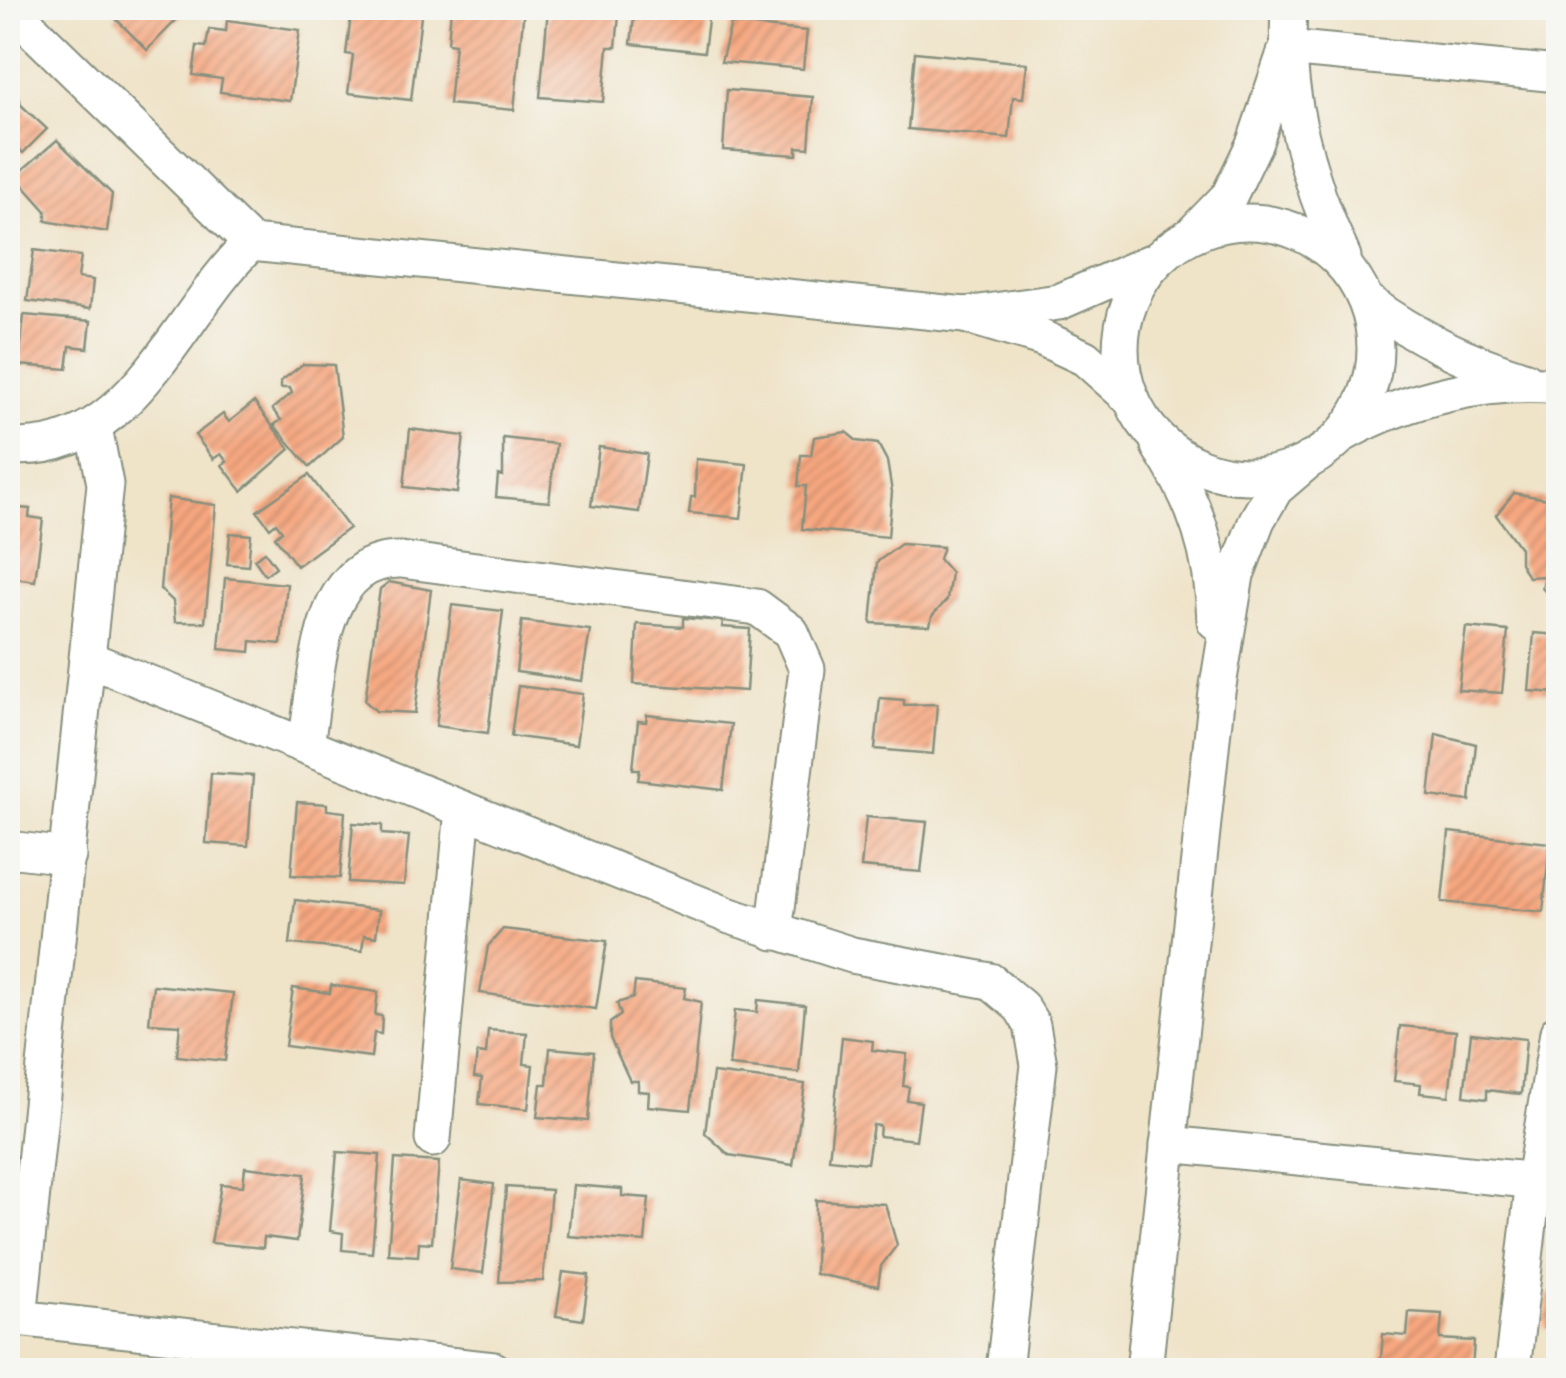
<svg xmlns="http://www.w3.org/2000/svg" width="1566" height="1378" font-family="Caveat,sans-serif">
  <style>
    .building { fill: url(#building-hatch) }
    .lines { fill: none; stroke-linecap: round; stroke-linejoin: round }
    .minor-casing { stroke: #87907e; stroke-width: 39 }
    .minor { stroke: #fff; stroke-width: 35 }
  </style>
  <defs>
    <pattern id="building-hatch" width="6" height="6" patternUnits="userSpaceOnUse" patternTransform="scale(2.5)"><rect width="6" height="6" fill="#f7a77f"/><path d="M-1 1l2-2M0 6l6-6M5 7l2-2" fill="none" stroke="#c78969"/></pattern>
  </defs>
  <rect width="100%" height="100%" fill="#f6f6f2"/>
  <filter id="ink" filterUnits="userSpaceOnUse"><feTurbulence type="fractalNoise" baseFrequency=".01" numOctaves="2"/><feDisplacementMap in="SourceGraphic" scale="20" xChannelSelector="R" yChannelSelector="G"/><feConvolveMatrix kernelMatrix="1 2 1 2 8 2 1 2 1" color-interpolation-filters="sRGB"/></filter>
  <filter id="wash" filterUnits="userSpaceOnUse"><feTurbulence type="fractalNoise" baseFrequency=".0048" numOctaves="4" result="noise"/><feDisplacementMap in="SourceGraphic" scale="40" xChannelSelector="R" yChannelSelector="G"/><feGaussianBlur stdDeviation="2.25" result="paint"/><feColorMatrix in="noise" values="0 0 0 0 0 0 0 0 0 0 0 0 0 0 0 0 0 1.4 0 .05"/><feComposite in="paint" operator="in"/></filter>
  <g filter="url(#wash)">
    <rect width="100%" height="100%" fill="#efe3c8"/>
    <g id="blocks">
      <g class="building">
        <polygon points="125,8 188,8 147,50 115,18"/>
        <polygon points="352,8 422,8 411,100 348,93 353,55 346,54"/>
        <polygon points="451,8 524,8 514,110 449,104 455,44 448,43"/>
        <polygon points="635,8 709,12 704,52 631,44"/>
        <polygon points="548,9 619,15 616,47 608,47 603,102 540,97"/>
        <polygon points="227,20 300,30 290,101 220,92 222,79 193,75 197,46 206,47 209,29 226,31"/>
        <polygon points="731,24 807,31 803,69 721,62"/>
        <polygon points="915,52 1027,63 1023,98 1013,97 1009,138 908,129"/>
        <polygon points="727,90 813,97 809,148 797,147 797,155 723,150"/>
        <polygon points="8,93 19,95 21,105 47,129 23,153 16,147 8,157"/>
        <polygon points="57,140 112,194 107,232 46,221 46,211 15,176"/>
        <polygon points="34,250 81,256 78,278 93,280 90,309 27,301"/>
        <polygon points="24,315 91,321 88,348 70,346 67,369 19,365"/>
        <polygon points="303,364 334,365 343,437 310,467 274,425 281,420 272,409 292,393 290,388 281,388 281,381"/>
        <polygon points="254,402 290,449 242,491 222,465 227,462 221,454 213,459 195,435 223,414 229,422"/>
        <polygon points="410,429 464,436 457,493 404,487"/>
        <polygon points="846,432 857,441 878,444 887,461 892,492 888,537 802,529 806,486 798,486 801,455 811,455 814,437"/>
        <polygon points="503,438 556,444 549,502 496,497 498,475 503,476"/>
        <polygon points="599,447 647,454 639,512 591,506"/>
        <polygon points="696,459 747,464 741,518 689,513 691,497 695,497"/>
        <polygon points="309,475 349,528 297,566 275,537 282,531 276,523 270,528 257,511"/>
        <polygon points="1514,493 1558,501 1558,606 1542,588 1545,576 1528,577 1520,563 1520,548 1496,515"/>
        <polygon points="168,498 216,505 205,622 175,622 173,601 160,589"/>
        <polygon points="8,507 30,509 29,517 43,519 35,581 8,577"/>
        <polygon points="230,533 251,535 248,566 227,564"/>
        <polygon points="901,544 943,547 939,559 951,573 947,600 932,616 930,626 871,623 877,562"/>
        <polygon points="265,552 276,567 265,575 254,559"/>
        <polygon points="225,578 287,584 281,644 251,641 250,652 219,649"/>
        <polygon points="389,582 431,590 415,713 376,711 365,701 380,589"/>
        <polygon points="452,605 503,611 488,733 436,726"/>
        <polygon points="683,618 723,621 722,627 750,629 746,691 634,684 637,624 683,627"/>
        <polygon points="522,621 590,630 582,681 516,672"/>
        <polygon points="1466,627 1508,631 1502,693 1458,690"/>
        <polygon points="1534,633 1558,635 1558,693 1529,691"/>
        <polygon points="518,686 583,694 576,745 511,736"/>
        <polygon points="880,698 904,700 904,705 937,704 933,754 875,749"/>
        <polygon points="647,715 731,724 723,790 638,780 640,769 633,769 638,721 646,722"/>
        <polygon points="1436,734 1476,744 1470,801 1429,796"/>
        <polygon points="211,773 253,776 248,846 206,843"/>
        <polygon points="297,802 327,804 327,810 345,812 340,878 291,875"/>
        <polygon points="866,817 927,822 921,872 861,867"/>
        <polygon points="353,823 382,825 382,834 409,836 404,885 348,882"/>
        <polygon points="1449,832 1550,843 1543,912 1442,902"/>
        <polygon points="295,900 379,910 376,937 364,935 362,951 290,944"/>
        <polygon points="503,929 607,941 596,1009 480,993 488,946"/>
        <polygon points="635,982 686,988 684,998 701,1002 690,1110 648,1106 649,1092 638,1091 638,1081 630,1081 610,1038 610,1023 621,1015 617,1003 633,998"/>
        <polygon points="153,985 233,993 225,1061 177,1056 180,1025 149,1023"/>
        <polygon points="331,985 378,992 375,1015 382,1016 381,1034 374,1033 371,1057 285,1046 293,988 330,993"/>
        <polygon points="758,1000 805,1005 799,1073 729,1066 735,1010 757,1012"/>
        <polygon points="1400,1026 1456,1031 1449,1096 1420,1093 1421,1084 1394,1081"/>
        <polygon points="488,1030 527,1033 524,1064 533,1065 528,1109 479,1104 482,1078 474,1077 477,1053 486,1054"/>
        <polygon points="1471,1033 1526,1039 1521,1094 1487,1090 1487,1099 1464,1096"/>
        <polygon points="842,1037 873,1041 872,1050 907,1054 903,1086 909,1087 907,1100 921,1102 916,1140 879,1136 880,1126 873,1125 867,1163 829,1159"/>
        <polygon points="550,1048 594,1052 588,1121 537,1117 541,1084 547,1084"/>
        <polygon points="713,1073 805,1084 793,1165 729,1155 705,1133"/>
        <polygon points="337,1152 380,1155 372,1253 342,1250 343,1233 330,1231"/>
        <polygon points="395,1159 439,1162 432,1243 419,1242 418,1256 388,1254"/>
        <polygon points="245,1167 305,1174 297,1241 264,1237 263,1248 211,1243 221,1184 243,1186"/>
        <polygon points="461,1180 494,1184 483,1273 450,1269"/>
        <polygon points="573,1185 622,1189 622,1196 649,1198 645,1242 568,1236"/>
        <polygon points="506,1187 551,1190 543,1281 499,1282"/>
        <polygon points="816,1200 885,1204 897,1245 881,1266 878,1286 815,1274"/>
        <polygon points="563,1272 589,1275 583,1320 556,1316"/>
        <polygon points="1549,1293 1558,1294 1558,1329 1544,1328"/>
        <polygon points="1409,1312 1442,1314 1440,1339 1474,1341 1472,1370 1380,1370 1383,1334 1407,1336"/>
      </g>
    </g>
  </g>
  <g filter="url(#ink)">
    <use href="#blocks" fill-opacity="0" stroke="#87907e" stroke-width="2.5"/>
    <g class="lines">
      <g class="minor-casing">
        <g id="minor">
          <polyline points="10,8 251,243"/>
          <path d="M1289,8C1284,93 1307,180 1343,257"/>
          <polyline points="1287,48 1558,74"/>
          <circle cx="1248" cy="349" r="127"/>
          <polyline points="1195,231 1229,196 1255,142 1285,53"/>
          <path d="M1368,302C1419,339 1467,361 1526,380"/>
          <polyline points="1132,400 1085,358 1042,338 965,315 1059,302 1151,262"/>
          <path d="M1345,433C1408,398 1487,379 1558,386"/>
          <path d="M8,446C130,458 176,315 251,243L965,315"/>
          <path d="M1159,446C1196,502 1213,554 1215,621"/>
          <polyline points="88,659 730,916 852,955 990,981 1021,1007 1032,1025 1039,1065 1004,1370"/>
          <path d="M306,744C318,679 315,559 401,560L757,607L791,632L807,669L774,932"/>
          <polyline points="8,849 68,856"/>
          <polyline points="433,1139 463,809"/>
          <polyline points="1168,1144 1558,1183"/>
          <polyline points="8,1317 494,1370"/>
          <polyline points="19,1318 105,484 94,428"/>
          <polyline points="1144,1370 1217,692 1236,575 1257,520 1275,489 1309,460"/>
          <polyline points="1512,1370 1534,1180 1558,1032"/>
        </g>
      </g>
      <use href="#minor" class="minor"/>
    </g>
  </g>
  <rect width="1566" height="1378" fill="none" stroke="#f6f6f2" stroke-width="40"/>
</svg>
